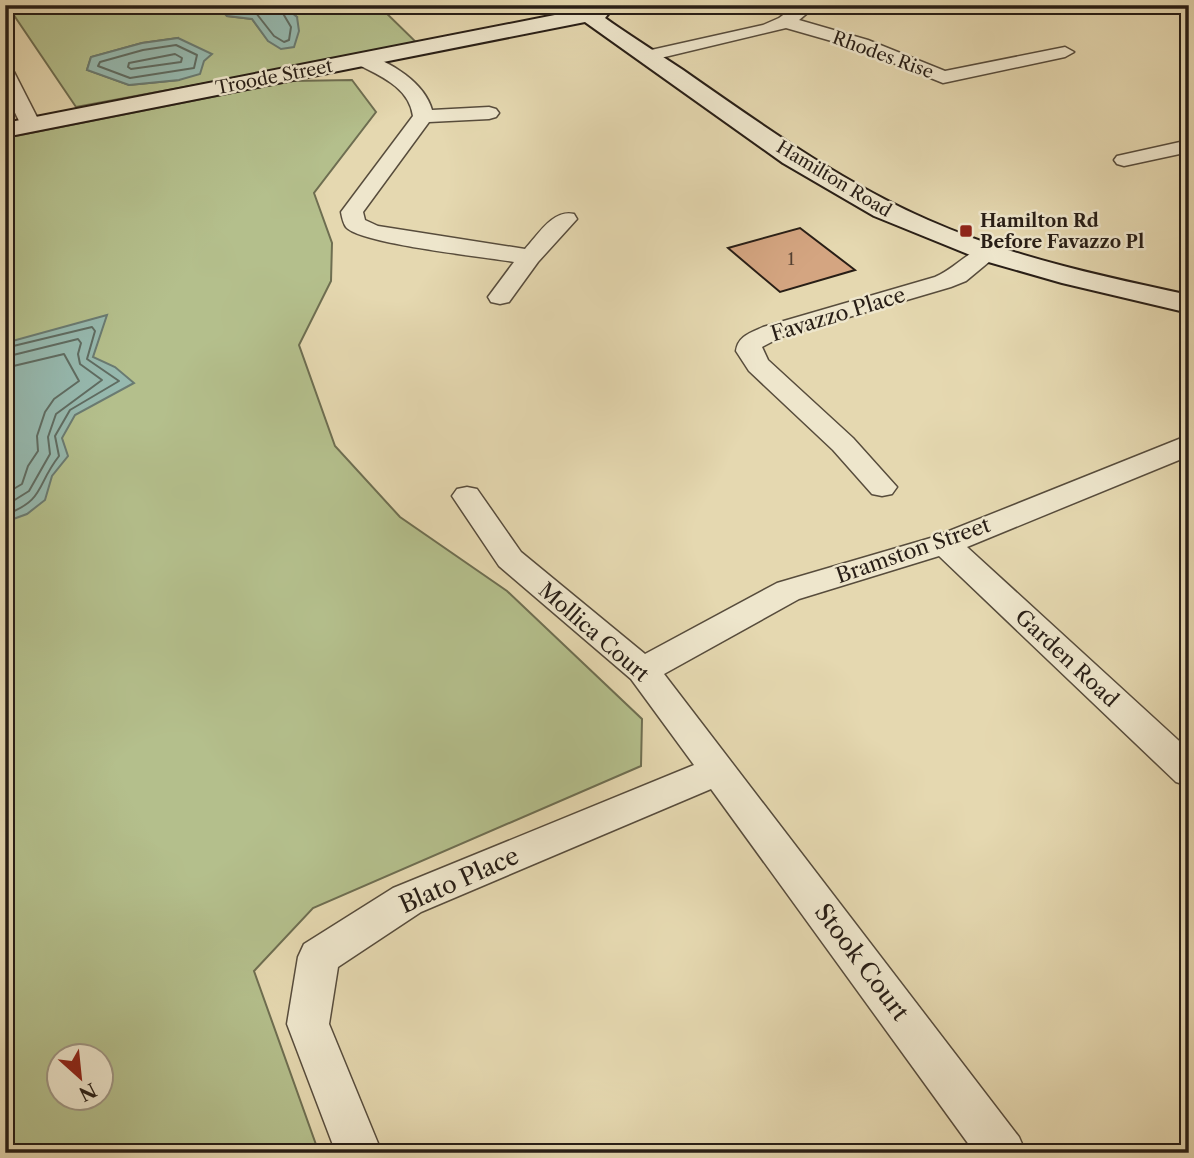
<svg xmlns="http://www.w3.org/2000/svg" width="1194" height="1158" font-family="'Libre Caslon Text',serif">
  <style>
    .green { fill: #b4bf8c; stroke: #6e6e51; stroke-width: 2; fill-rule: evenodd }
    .water { fill: #96b9af; stroke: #6a7b72; stroke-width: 2 }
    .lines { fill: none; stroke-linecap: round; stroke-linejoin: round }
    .shore { stroke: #5f6c62; stroke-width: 2 }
    .building { fill: #d4a581; stroke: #281e16; stroke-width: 2 }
    .street-casing { stroke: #574c3c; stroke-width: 3 }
    .secondary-casing { stroke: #281e16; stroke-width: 4 }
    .street { fill: #eee6cc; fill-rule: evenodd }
    .secondary { fill: #eee6cc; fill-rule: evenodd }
    .poi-dot { fill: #8f2418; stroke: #eee6cc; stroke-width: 2.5 }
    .labels { text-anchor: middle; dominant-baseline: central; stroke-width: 5; stroke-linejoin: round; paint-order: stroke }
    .far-number-label { font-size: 16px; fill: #534031 }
    .far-street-label { font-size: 18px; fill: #281e16; stroke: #eee6cc }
    .far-poi-label { font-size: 18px; font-weight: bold; fill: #281e16; stroke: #eee6cc; text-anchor: start }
    .street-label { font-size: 21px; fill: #281e16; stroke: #eee6cc }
    .near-street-label { font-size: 24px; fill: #281e16; stroke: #eee6cc }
  </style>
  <rect width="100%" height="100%" fill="#e5d8b0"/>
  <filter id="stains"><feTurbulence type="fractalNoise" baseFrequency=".00286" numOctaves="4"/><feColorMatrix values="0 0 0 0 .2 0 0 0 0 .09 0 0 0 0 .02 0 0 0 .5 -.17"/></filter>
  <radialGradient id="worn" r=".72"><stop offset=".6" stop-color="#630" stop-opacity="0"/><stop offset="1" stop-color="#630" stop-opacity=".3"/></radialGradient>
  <g class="green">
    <path d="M7,5H112L124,10L142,5H219L227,16L252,19L268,40L297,17L282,5H378L418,44L76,107ZM178,38L179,80L129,85L87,70L91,57L142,43Z"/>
    <path d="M352,80L376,112L314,193L332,243L331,281L299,345L335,446L400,517L507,591L642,719L641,766L313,908L254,971L319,1153H5V138L292,81ZM60,1056H102V1098H60Z"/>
  </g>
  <g class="water">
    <polygon points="219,5 282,5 297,17 299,31 294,47 281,49 268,41 252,19 227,16 218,7"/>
    <polygon points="178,38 212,54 204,61 200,74 179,80 129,85 87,70 91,57 142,43"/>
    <polygon points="107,315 93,357 115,367 134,383 75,415 62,438 68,456 52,476 45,500 27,514 5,522 5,343"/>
  </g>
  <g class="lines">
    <g class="shore">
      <polyline points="226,5 231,9 256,13 274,36 284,42 289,40 291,27 278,5"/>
      <polygon points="176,45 197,55 194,68 130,78 98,66 100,62 143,50"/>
      <polygon points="175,54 182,58 181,62 131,69 128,67 129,63"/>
      <path d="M5,348L92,327L95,331L87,359L119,381L70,410L55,436L59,456C35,487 46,499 5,515"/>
      <polyline points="5,357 78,339 81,343 78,354 80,364 102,380 56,414 48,437 50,454 29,491 5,506"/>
      <polyline points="5,368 64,354 79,381 54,399 45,412 37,436 38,451 28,466 22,484 5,494"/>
    </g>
  </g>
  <polygon class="building" points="800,228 855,270 780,292 728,248"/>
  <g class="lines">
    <g class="street-casing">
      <g id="street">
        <polygon points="797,5 817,5 799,20 868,40 945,71 1065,47 1074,52 1065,57 943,83 856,48 786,28 648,61 639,56 642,52 763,25 779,18"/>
        <path d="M364,54C390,61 425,83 432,110L489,107L496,109L499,113L496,117L489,119L429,122L363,212L365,220L378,226L525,249C538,235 553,209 574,214L577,219L538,262L509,302L500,304L491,302L488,297L514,262C486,257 360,244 346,227C343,223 342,217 341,212L413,116C409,87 380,76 357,64L355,60Z"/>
        <polygon points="5,66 14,72 41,125 38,129 24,129 21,125 5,92"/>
        <polygon points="1189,140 1189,152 1124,166 1117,164 1114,160 1117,156"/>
        <path d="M989,245L997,247L1001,252L966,281L951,287L781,337L762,347L768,360L853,438L897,487L892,494L882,496L872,494L833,450L749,371L736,351C738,336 750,333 763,327L935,277C954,269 969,250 989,245Z"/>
        <polygon points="1189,435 1189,455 1184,458 967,547 1189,750 1189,786 1176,782 939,556 799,599 664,674 1019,1137 1026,1153 975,1153 711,789 421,912 338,967 329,1024 382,1153 336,1153 287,1024 298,957 304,944 393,888 694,765 631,679 499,566 452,496 457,489 467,487 477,489 521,552 645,654 777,583 934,537"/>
      </g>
    </g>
    <g class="secondary-casing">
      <path id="secondary" d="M571,5L605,9L609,13L605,18L612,23C635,39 659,54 683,70C762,125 839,181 928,220C1011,257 1101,276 1189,295V313L1062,283L985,261L874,216L783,163L585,22L5,137V123L575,11Z"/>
    </g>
    <use href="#street" class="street"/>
    <use href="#secondary" class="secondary"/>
  </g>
  <rect class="poi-dot" x="959" y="224" width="14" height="14" rx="3.5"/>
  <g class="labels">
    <g class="far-number-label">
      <text x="791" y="259">1</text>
    </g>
    <g class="far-street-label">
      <text transform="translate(883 55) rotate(20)">Rhodes Rise</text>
      <text transform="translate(274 77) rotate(-11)">Troode Street</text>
      <text transform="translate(834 179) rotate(31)">Hamilton Road</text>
    </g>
    <g class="far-poi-label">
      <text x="980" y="221">Hamilton Rd<tspan x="980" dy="21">Before Favazzo Pl</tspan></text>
    </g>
    <g class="street-label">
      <text transform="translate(838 314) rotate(-17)">Favazzo Place</text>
      <text transform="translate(913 550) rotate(-19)">Bramston Street</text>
      <text transform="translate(594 632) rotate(41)">Mollica Court</text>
      <text transform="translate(1067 658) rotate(43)">Garden Road</text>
    </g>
    <g class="near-street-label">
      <text transform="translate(459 880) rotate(-24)">Blato Place</text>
      <text transform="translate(862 962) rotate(53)">Stook Court</text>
    </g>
  </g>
  <rect width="1194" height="1158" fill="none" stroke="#e5d8b0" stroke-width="28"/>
  <rect x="7" y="7" width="1180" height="1144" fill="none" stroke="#281e16" stroke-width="3.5"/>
  <rect x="14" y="14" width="1166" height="1130" fill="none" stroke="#281e16" stroke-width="2"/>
  <g transform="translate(80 1077) rotate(153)"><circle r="33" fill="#eee6cc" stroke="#9f9683" stroke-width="2"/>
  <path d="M0-5L12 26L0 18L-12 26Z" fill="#8f2418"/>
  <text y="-10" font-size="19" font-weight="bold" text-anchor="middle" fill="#281e16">N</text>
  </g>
  <rect width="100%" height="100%" filter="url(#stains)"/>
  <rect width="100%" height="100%" fill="url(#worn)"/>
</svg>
